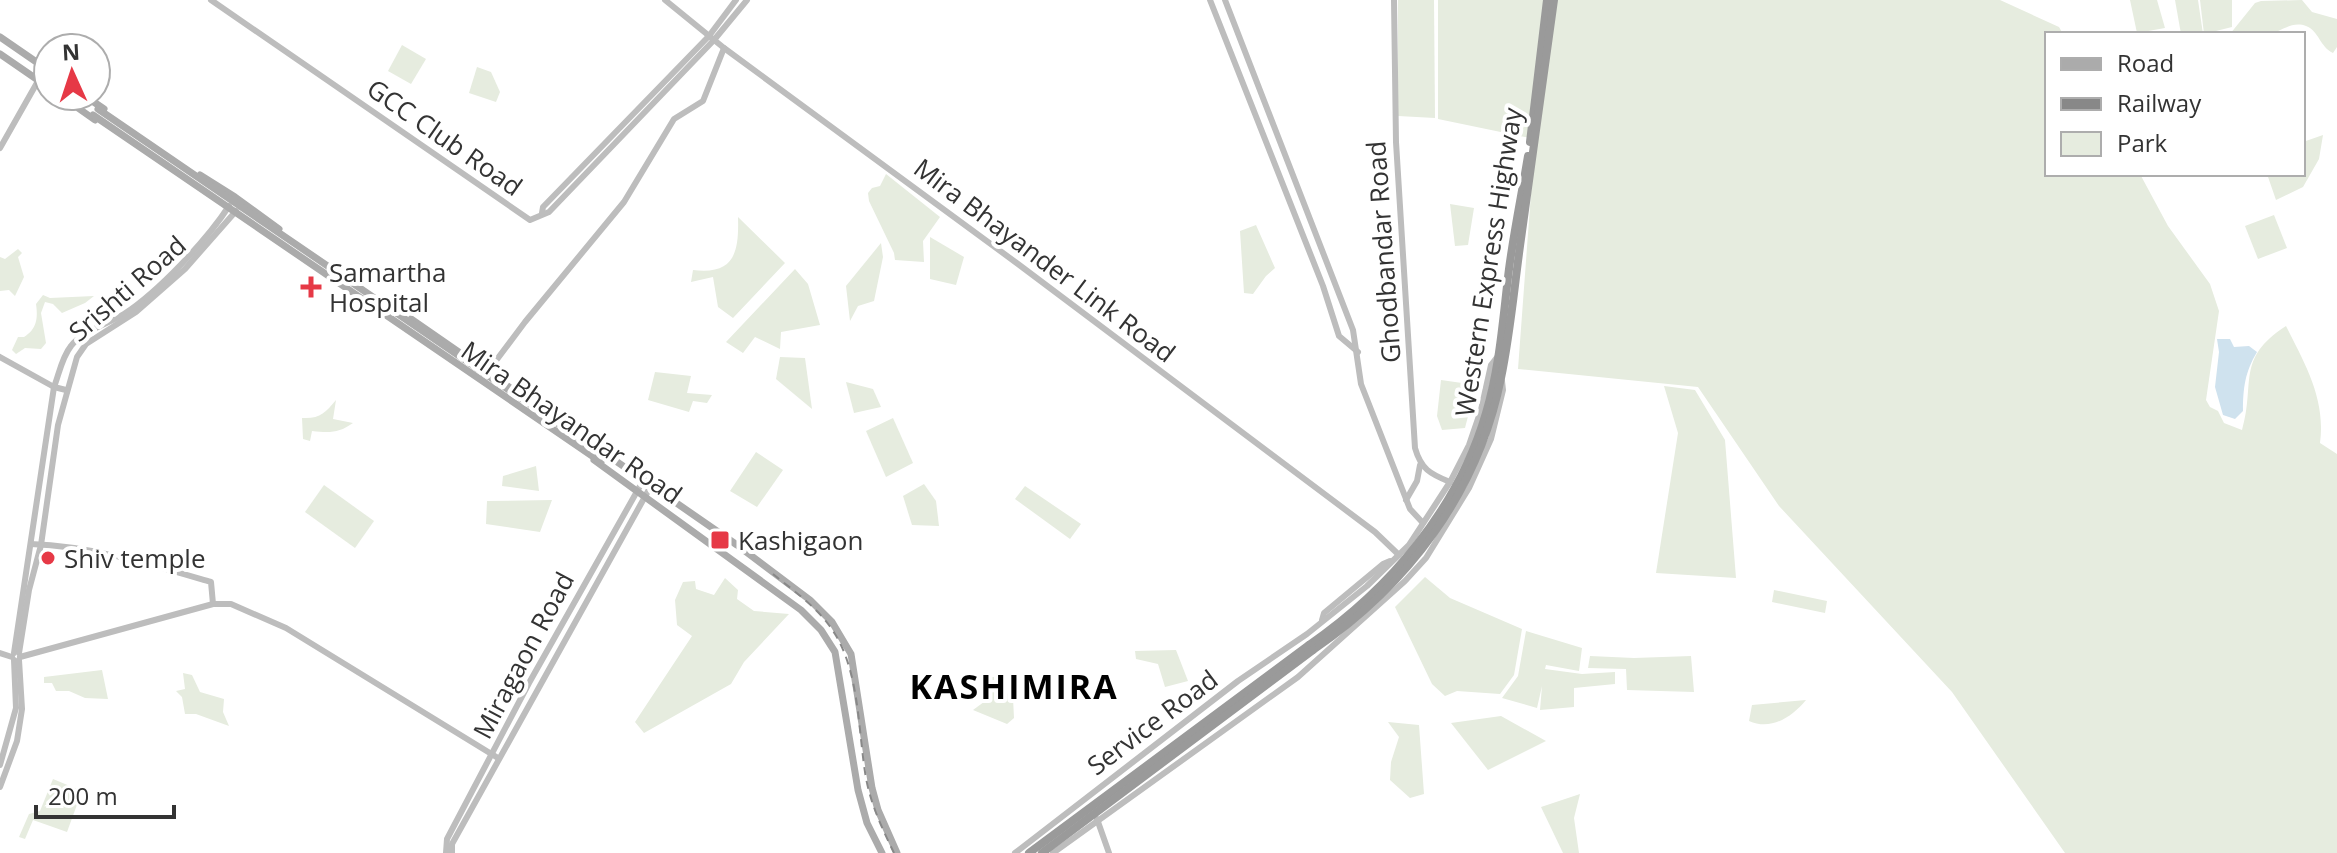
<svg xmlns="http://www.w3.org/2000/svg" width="2337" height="853" font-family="'Open Sans',sans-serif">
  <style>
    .green { fill: #e6ecdf }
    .water { fill: #cfe2ee }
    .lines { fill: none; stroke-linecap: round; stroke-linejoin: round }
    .secondary { stroke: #bdbdbd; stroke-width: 6 }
    .primary { stroke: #ababab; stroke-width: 7 }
    .highway { stroke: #9a9a9a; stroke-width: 8 }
    .rail { stroke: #888; stroke-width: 2; stroke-dasharray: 8 6; stroke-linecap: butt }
    .primary-bridge { stroke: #ababab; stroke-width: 7 }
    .highway-bridge { stroke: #9a9a9a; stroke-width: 8 }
    .poi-dot { fill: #e63946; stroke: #fff; stroke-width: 3 }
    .labels { text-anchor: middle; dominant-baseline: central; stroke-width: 8; stroke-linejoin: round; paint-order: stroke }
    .street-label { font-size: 26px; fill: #333; stroke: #fff }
    .poi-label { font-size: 26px; fill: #333; stroke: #fff; text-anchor: start }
    .district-label { font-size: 34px; font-weight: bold; letter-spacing: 2px; fill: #000; stroke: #fff }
  </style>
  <rect width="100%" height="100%" fill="#fff"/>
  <g class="green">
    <polygon points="1398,0 1434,0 1435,118 1398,116"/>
    <path d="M1438,0H2000L2059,27L2063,34H2047V174H2140L2168,226L2210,284L2219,311L2206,400L2210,407L2218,411L2224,423L2242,430C2256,383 2235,359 2286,326C2305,364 2326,399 2320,443L2337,454V853H2065L1952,692L1779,506L1698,387L1518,369L1535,139L1438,119Z"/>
    <polygon points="2130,0 2157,0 2165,28 2137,33"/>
    <polygon points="2175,0 2198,0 2203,34 2181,34"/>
    <polygon points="2200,0 2232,0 2232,27 2204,34"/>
    <path d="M2302,0L2312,12L2337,19V47L2333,53C2320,47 2319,31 2306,26C2292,21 2282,31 2269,34C2258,37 2241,34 2230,34L2255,3L2261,1Z"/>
    <polygon points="402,45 426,59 411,84 388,71"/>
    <polygon points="477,67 491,72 500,92 496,102 469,93"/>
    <polygon points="2323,135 2319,159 2303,187 2276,200 2267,174 2303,174 2303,142"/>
    <polygon points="886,174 940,217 923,241 924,262 895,260 894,253 869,201 868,193 872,188 880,186"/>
    <polygon points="1450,204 1474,208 1468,245 1455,246"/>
    <polygon points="2274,215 2287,248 2258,259 2245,226"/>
    <path d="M738,217L785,263L733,318L718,307L713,277L691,282L693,270C735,275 739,252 738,217Z"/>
    <polygon points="1256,225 1275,268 1266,276 1253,294 1244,293 1240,231"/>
    <polygon points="930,237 964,257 956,285 930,279"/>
    <polygon points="881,243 883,257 874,301 858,306 850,321 846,286"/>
    <polygon points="18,249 22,253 18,257 24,277 15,296 9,290 0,291 0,257 5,259"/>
    <polygon points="795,269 808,284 820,325 781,332 780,349 755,337 743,353 726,342"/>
    <path d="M43,295L50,298L94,296L85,303L62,313L53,304L45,302L41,313L46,343L41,349L25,348L16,354L12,350L18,337H24C37,329 38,318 36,304Z"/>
    <polygon points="780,357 805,358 812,409 776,379"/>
    <polygon points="655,372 691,376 687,393 712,395 707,403 693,401 689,412 648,400"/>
    <polygon points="1441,380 1476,385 1465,428 1442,430 1437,416"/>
    <polygon points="846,382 873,389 881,407 854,413"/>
    <polygon points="1664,386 1695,390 1725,440 1736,578 1656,573 1678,433"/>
    <path d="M336,400L333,419L353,423C339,433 330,433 312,431L310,441L303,439L302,418C320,419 325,413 336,400Z"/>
    <polygon points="893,418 913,463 886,477 866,431"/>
    <polygon points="756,452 783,470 757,507 730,491"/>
    <polygon points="536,466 539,491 502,486 503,476"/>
    <polygon points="924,484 936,501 939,526 912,525 903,496"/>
    <polygon points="324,485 374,521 355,548 305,512"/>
    <polygon points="1025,486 1081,524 1070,539 1015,499"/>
    <polygon points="552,500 540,532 486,524 487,501"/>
    <polygon points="1425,577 1450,598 1522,629 1514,675 1500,694 1457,691 1445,696 1432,684 1395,607"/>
    <polygon points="725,578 738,590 737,599 754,611 789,614 744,662 731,684 644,733 635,722 692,636 677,625 675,600 683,582 695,581 696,589 714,595"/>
    <polygon points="1774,590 1827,601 1825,613 1772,602"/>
    <polygon points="1526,631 1582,648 1579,671 1546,665 1545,669 1582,674 1615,672 1615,684 1574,688 1574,707 1540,710 1542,686 1537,708 1502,698 1518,676"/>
    <polygon points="1176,650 1188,681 1165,687 1158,664 1136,659 1135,651"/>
    <polygon points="1590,656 1634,658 1691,656 1694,692 1627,690 1626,669 1588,668"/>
    <polygon points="102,670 108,699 85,698 69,691 56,691 52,683 44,683 44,677"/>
    <polygon points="183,673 192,675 200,692 224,699 223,712 229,726 196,714 185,714 182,697 176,691 185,689"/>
    <polygon points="987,677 996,677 998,692 1010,694 1013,698 1014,718 1007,724 973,710 988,699"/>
    <path d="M1806,700C1792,717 1771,731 1749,721L1752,705Z"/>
    <polygon points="1501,716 1546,741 1488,770 1451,723"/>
    <polygon points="1388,722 1419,725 1424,794 1410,798 1390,780 1391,762 1399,737"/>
    <polygon points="53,779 82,791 67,832 33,820 25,839 19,837 29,814 40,811"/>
    <polygon points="1580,794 1574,818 1579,853 1563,853 1541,807"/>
  </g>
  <path class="water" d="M2217,339H2230L2234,347L2249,346L2257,352C2245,372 2243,388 2243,411L2235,419L2223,415L2215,387L2219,352Z"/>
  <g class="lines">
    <g class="secondary">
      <polyline points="211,0 530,220 549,212 714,40 747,0"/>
      <polyline points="665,0 724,48 1018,264 1375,532 1399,555"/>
      <polyline points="1210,0 1323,286 1339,336 1358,352"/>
      <polyline points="1225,0 1353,330 1361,384 1410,509 1423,523"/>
      <path d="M1394,0L1396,142L1415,448C1421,469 1430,474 1450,482"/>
      <polyline points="0,148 38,81"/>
      <polyline points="542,213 543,207 709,36 736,0"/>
      <polyline points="0,357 54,387 66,390"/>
      <polyline points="486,374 525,322 624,202 674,119 703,101 724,48"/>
      <polyline points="1406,500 1417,481 1420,465"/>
      <path d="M31,544C92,546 153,565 211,582L213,604H231L286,628L498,758"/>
      <polyline points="1322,620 1324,613 1383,564 1390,561"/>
      <polyline points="0,653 12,657"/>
      <path d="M14,653L54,387C59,374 62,357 71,346C82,331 108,324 124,314C158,292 207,240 229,206"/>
      <polyline points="19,653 29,590 41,545 58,425 77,357 86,344 136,312 185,269 236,211"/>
      <polyline points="20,657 213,604"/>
      <polyline points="0,765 16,708 14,660"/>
      <polyline points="0,787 17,741 22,709 19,660"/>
      <polyline points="1097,819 1109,853"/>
      <polyline points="446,853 447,839 529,683 644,479"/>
      <polyline points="452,853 452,844 652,484"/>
      <polyline points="1015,853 1238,681 1307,634 1367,586 1409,545 1450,482 1469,445 1481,410 1491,365 1498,356"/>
      <polyline points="1053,853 1298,677 1405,581 1426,558 1469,488 1491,439 1503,390 1502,381"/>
    </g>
    <g class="primary">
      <polyline points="0,37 48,70"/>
      <polyline points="0,54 48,87"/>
      <polyline points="61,96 95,120"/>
      <polyline points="85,96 104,109"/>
      <polyline points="200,175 235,197 279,229"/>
      <polyline points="411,319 737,545 810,600 832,622 851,654 872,788 878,810 897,853"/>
      <polyline points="594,460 801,610 821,630 835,652 858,790 867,823 882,853"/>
    </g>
    <g class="highway">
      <polyline points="1530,142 1547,0"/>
      <path d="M1309,645C1390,589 1458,509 1486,413C1500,367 1503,317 1509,269C1514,231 1522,193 1528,156"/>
      <path d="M1313,650C1408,585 1478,493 1501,378C1510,335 1514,290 1520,246C1532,164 1543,82 1554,0"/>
    </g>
    <path class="rail" d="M773,574C795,592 820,609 835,634C860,675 858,732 866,778C871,805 882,828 894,853"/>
    <g class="primary-bridge">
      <polyline points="98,109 604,455"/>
      <polyline points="93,115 601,462"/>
    </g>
    <g class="highway-bridge">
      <polyline points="1029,853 1309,645"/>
      <polyline points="1042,853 1313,650"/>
    </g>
  </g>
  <g class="poi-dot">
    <path d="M307 275h8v8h8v8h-8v8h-8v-8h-8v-8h8z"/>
    <rect x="710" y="530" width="20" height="20" rx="4"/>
    <circle cx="48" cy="558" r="8"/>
  </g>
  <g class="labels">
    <g class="street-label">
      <text transform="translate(445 137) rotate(35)">GCC Club Road</text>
      <text transform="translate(1383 252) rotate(-94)">Ghodbandar Road</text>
      <text transform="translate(1045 260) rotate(37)">Mira Bhayander Link Road</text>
      <text transform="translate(1488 262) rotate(-81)">Western Express Highway</text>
      <text transform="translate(127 288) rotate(-41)">Srishti Road</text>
      <text transform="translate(572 422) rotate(35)">Mira Bhayandar Road</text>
      <text transform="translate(523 655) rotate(-62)">Miragaon Road</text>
      <text transform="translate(1152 722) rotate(-37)">Service Road</text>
    </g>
    <g class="poi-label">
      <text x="329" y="272">Samartha<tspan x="329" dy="30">Hospital</tspan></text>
      <text x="738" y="540">Kashigaon</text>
      <text x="64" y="558">Shiv temple</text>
    </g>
    <g class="district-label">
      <text x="1014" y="686">KASHIMIRA</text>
    </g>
  </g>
  <rect x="2045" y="32" width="260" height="144" fill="#ffffff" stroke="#adadad" stroke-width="2"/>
  <rect x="2061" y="58" width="40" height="12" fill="#ababab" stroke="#adadad" stroke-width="2"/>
  <text x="2117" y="72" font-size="24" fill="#333333">Road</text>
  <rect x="2061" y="98" width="40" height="12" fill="#888888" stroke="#adadad" stroke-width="2"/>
  <text x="2117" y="112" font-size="24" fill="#333333">Railway</text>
  <rect x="2061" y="132" width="40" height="24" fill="#e6ecdf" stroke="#adadad" stroke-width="2"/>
  <text x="2117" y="152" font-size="24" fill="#333333">Park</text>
  <g transform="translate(72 72) rotate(357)"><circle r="38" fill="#ffffff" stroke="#adadad" stroke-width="2"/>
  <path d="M0-6L14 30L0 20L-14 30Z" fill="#e63946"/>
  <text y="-12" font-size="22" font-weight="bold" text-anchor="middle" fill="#333333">N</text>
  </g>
  <path d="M36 805v12h138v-12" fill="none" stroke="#333333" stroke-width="4"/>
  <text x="48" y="805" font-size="24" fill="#333333" stroke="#ffffff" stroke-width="6" paint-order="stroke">200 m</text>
</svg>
